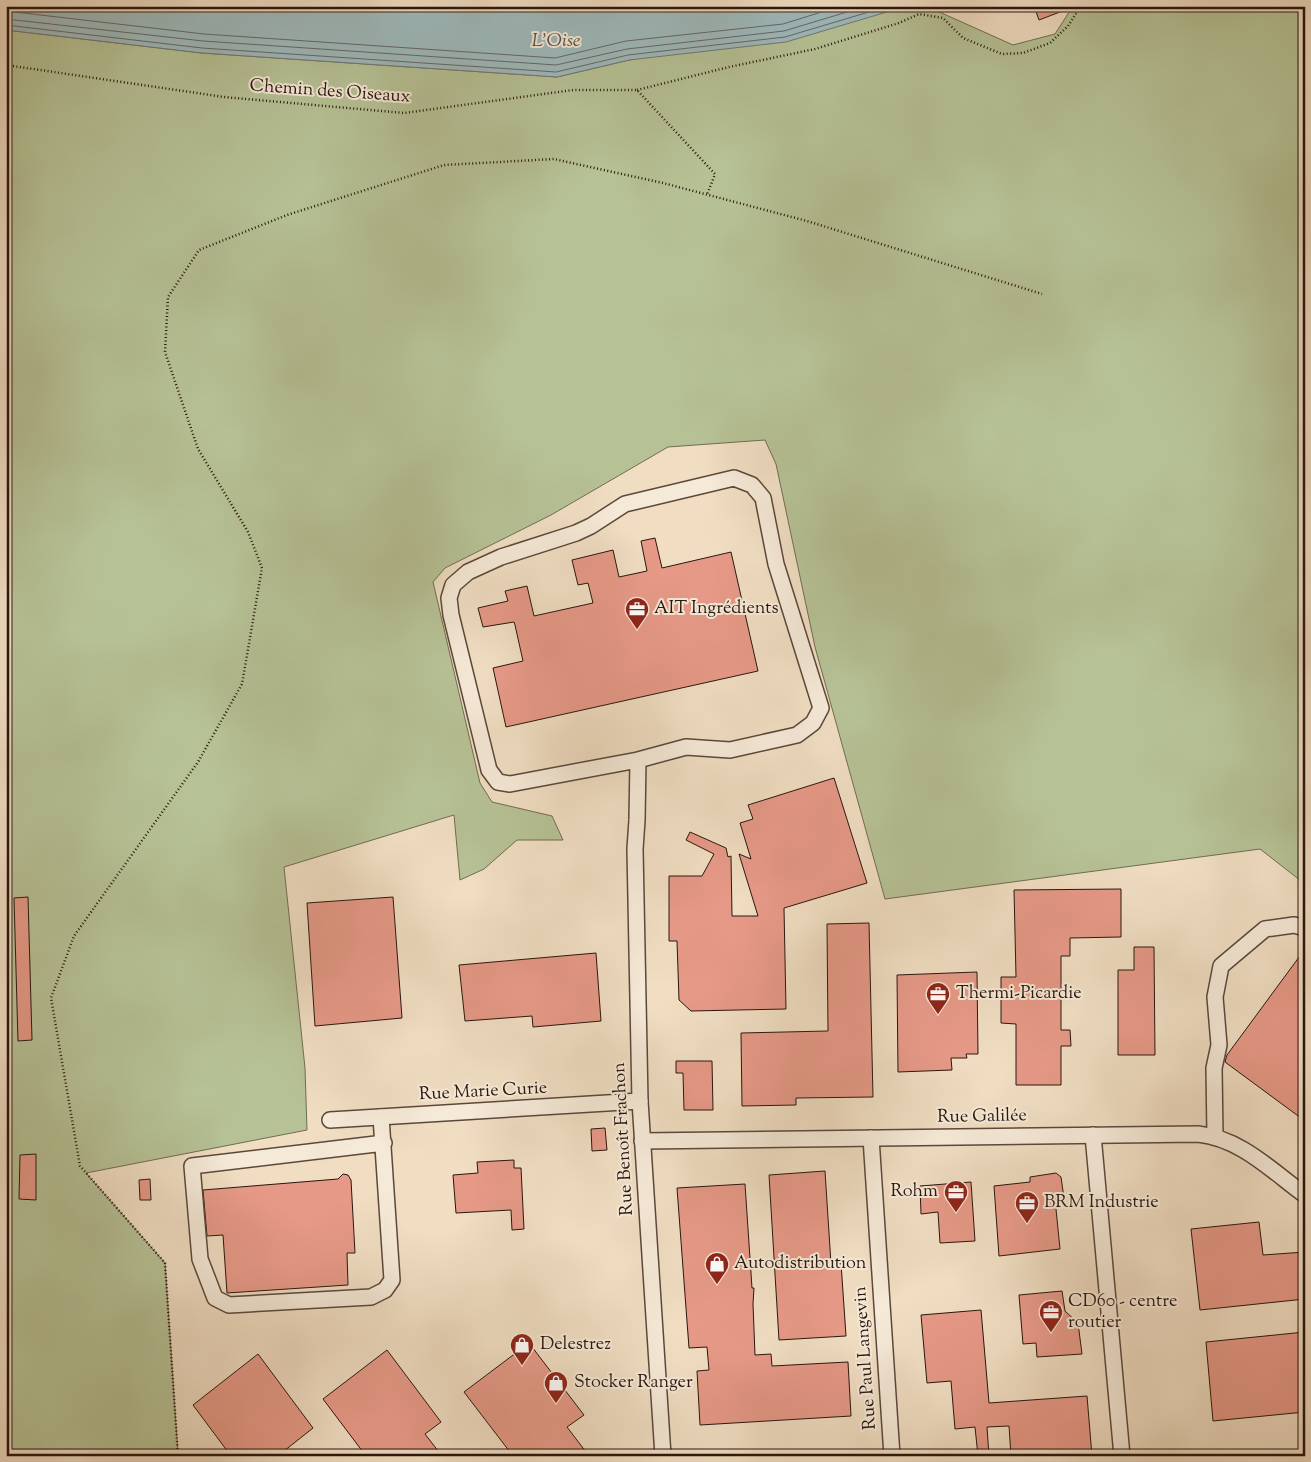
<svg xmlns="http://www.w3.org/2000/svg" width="1311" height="1462" font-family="'Sorts Mill Goudy',serif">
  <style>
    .green { fill: #b6c296; stroke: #706c52 }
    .water { fill: #9ebabd; stroke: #6f7877 }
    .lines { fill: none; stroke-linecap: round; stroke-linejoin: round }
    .shore { stroke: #646866; stroke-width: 1 }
    .building { fill: #e69987; stroke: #29160e }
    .minor-casing { stroke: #5b483b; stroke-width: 18 }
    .path { stroke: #29160e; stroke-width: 2.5; stroke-dasharray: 1 2.5; stroke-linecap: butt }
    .minor { stroke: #f5e9d7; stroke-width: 15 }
    .labels { text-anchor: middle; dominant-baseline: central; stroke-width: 4; stroke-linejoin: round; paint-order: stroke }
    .street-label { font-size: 18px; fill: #29160e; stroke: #f5e9d7 }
    .poi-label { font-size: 18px; fill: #29160e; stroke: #f5e9d7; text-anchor: start }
    .water-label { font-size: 19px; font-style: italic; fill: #524f4b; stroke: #f5e9d7 }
  </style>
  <rect width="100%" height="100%" fill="#f0ddc2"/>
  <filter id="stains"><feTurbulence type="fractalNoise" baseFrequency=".004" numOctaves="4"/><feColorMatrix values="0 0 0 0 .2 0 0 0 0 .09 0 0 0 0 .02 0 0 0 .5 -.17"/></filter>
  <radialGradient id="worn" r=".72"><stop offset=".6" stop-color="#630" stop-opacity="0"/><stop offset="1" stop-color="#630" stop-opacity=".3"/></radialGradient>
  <polygon class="green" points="906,6 926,6 1013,45 1055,34 1073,6 1305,6 1305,884 1260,849 885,899 815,647 776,464 765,440 668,447 551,515 445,568 433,582 480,783 492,802 552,816 563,840 517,840 484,869 460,880 454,815 284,867 305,1068 307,1130 86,1173 165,1263 178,1454 153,1456 6,1456 6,30 202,53 557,77 629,60"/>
  <polygon class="water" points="6,6 907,6 786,42 629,60 557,77 202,53 6,30"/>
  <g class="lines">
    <g class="shore">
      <polyline points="6,11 204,34 555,58 626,41 783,24 841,6"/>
      <polyline points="6,19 203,41 556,65 627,49 784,31 867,6"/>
      <polyline points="6,25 202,48 556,72 628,55 785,37 889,6"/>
    </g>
  </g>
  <g class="building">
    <polygon points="1034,6 1072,6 1073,7 1039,20"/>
    <polygon points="655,538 662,568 731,552 758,671 506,727 493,668 523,661 515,625 514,622 483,627 478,608 508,601 505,591 527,586 534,616 593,603 588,583 578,585 572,560 613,550 619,577 647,571 641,541"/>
    <polygon points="834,778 867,883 784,908 786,1009 691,1011 679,1000 677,941 669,941 669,876 702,876 714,854 686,840 690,832 726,848 728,857 731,856 732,916 758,916 739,854 751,859 740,823 753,819 748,805"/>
    <polygon points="1121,889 1121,937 1070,938 1070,956 1061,956 1061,1030 1070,1030 1071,1046 1061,1046 1061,1085 1016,1085 1016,1024 1001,1023 1001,977 1016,977 1014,890"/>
    <polygon points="28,897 32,1040 18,1041 14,898"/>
    <polygon points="393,897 402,1018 315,1026 307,903"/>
    <polygon points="869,923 873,1097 796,1098 796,1105 742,1106 741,1033 828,1031 827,924"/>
    <polygon points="1134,947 1154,947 1155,1055 1118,1055 1118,970 1134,970"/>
    <polygon points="1305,949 1305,1121 1225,1062 1227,1055"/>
    <polygon points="596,953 601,1021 533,1027 532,1016 465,1021 459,965"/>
    <polygon points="977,972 978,1054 966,1054 967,1058 951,1058 952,1070 898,1072 897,975"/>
    <polygon points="676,1061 712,1061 713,1110 684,1110 683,1073 676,1073"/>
    <polygon points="605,1128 607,1150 592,1151 591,1129"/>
    <polygon points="36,1154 36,1200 19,1199 20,1155"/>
    <polygon points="514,1160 514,1168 521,1168 524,1229 512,1230 511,1210 456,1213 453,1175 478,1173 477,1162"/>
    <polygon points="825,1171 831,1264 841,1263 846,1336 779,1340 769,1175"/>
    <polygon points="1056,1173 1061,1177 1064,1198 1055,1199 1060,1249 999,1256 994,1186 1030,1182 1030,1177"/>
    <polygon points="343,1174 348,1175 351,1180 355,1253 347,1253 348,1285 227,1293 223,1235 207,1236 203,1190 338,1179"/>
    <polygon points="150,1179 151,1200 140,1200 139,1180"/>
    <polygon points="971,1182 975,1241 940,1243 938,1212 921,1214 920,1186"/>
    <polygon points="745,1184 752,1288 754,1288 753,1304 755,1355 771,1354 772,1366 848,1362 851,1416 700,1425 697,1371 709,1370 707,1347 689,1348 677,1188"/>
    <polygon points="1259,1222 1263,1255 1305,1252 1305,1299 1200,1310 1191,1229"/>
    <polygon points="1062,1291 1065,1311 1078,1323 1082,1354 1037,1357 1036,1343 1023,1344 1019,1295"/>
    <polygon points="981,1310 989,1403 1087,1396 1092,1456 1011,1456 1009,1426 987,1427 989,1456 978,1456 975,1427 955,1429 951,1381 927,1383 921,1315"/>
    <polygon points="1305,1332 1305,1412 1213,1421 1206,1342"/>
    <polygon points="529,1343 584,1415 567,1427 589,1456 513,1456 464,1392"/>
    <polygon points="387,1350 441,1422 425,1434 442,1456 366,1456 323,1399"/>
    <polygon points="258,1354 313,1428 284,1451 287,1456 231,1456 193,1405"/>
  </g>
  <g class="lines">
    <g class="minor-casing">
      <g id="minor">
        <polyline points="638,760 510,784 498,782 489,770 451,615 449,598 453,585 468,572 501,557 576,533 591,526 625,504 734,478 752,485 763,498 776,564 821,708 813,723 797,735 730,750 686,747 638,760 637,820 635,849 640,1101 663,1456"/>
        <polyline points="381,1117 392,1280 385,1290 371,1297 229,1305 215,1298 200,1259 192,1166 384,1143"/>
        <polyline points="330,1120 640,1101"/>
        <polyline points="1093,1135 1122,1456"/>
        <polyline points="1215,1136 1214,1068 1219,1045 1215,997 1221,966 1265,929 1294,925 1305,928"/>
        <polyline points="871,1138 892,1456"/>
        <path d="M642,1141L1198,1134C1240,1138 1272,1171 1305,1195"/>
      </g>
    </g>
    <g class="path">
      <polyline points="6,65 224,97 404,113 573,90 637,90 715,174 707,195"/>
      <polyline points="637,90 729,67 815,49 899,23 919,14 943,18 963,38 1002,54 1023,53 1050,43 1068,26 1081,6"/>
      <polyline points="178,1456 165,1263 80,1166 51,998 74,936 198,762 242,684 262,568 248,532 198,449 165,352 168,297 199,250 287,215 444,165 554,159 663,183 807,221 1042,294"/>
    </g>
    <use href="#minor" class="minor"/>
  </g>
  <defs>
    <g id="office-pin" transform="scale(1.25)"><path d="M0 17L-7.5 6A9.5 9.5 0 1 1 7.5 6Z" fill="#8f2418" stroke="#f5e9d7"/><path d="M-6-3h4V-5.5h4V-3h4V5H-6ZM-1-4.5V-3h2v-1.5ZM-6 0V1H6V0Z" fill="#fff"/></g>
    <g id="shop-pin" transform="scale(1.25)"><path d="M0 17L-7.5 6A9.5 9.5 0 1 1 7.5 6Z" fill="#8f2418" stroke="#f5e9d7"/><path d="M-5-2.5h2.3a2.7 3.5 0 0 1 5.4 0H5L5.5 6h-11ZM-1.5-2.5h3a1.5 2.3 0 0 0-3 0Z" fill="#fff"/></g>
  </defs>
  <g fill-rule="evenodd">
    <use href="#office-pin" x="637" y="609"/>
    <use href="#office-pin" x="938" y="994"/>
    <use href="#office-pin" x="956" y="1192"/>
    <use href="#office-pin" x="1027" y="1203"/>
    <use href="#shop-pin" x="717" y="1264"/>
    <use href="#office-pin" x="1051" y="1312"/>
    <use href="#shop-pin" x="522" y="1345"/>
    <use href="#shop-pin" x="556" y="1383"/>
  </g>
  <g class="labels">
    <g class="street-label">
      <text transform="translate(330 92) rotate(4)">Chemin des Oiseaux</text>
      <text transform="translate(483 1092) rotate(-3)">Rue Marie Curie</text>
      <text transform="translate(982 1117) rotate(-1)">Rue Galilée</text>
      <text transform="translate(624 1139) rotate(-93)">Rue Benoît Frachon</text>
      <text transform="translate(866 1358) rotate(-94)">Rue Paul Langevin</text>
    </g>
    <g class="poi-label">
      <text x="654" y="609">AIT Ingrédients</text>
      <text x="956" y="994">Thermi-Picardie</text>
      <text x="938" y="1192" text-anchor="end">Rohm</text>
      <text x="1044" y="1203">BRM Industrie</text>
      <text x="734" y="1264">Autodistribution</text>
      <text x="1068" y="1302">CD60 - centre<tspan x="1068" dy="21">routier</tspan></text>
      <text x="540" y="1345">Delestrez</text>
      <text x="574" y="1383">Stocker Ranger</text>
    </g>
    <g class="water-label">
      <text x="556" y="41">L’Oise</text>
    </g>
  </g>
  <rect width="1311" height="1462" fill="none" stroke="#f0ddc2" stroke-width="25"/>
  <rect x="8" y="8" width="1296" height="1447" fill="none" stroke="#29160e" stroke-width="2.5"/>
  <rect x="12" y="12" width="1286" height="1437" fill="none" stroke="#29160e"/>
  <rect width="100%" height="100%" filter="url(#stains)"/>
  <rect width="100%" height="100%" fill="url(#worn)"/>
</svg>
